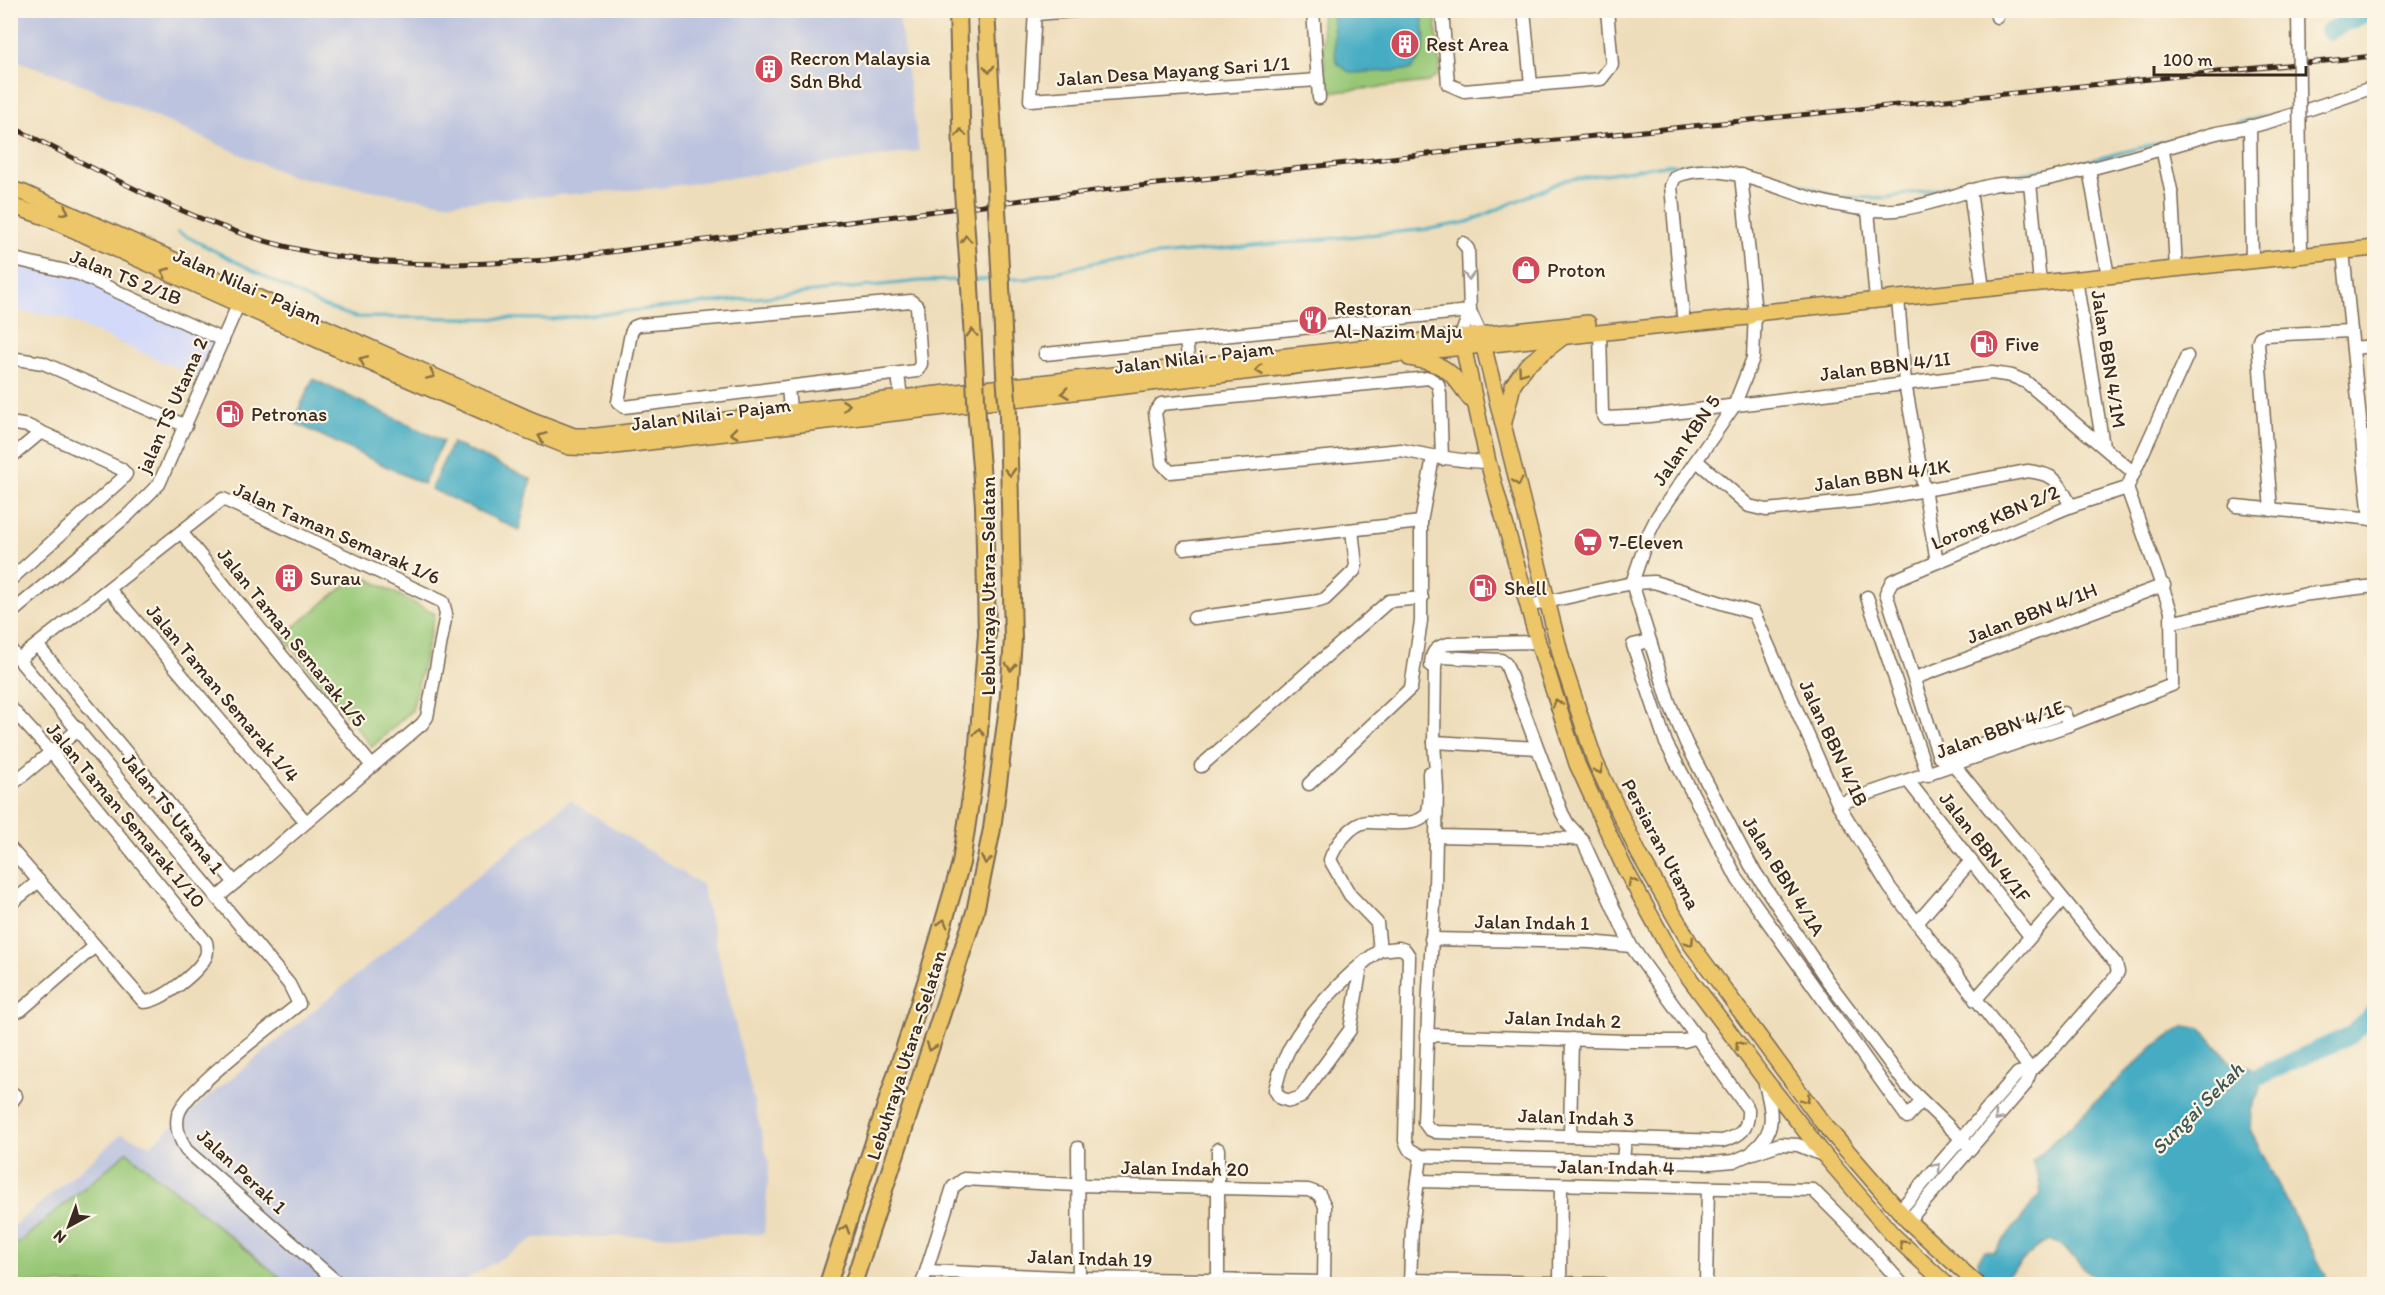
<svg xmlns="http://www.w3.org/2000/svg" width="2385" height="1295" font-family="Itim,sans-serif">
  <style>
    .built { fill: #d2d9f9 }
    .industrial { fill: #bcc3de }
    .green { fill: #97c776; stroke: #69784a; stroke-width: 1.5 }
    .water { fill: #44acc3; stroke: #406b70; stroke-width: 1.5 }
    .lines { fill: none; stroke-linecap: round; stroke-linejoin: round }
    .stream { stroke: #44acc3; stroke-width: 3 }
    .river { stroke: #44acc3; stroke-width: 18 }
    .minor-casing { stroke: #7a6955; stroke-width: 15 }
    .major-casing { stroke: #7a6955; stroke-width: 18 }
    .highway-casing { stroke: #7a6955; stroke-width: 20 }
    .minor { stroke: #fff; stroke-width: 12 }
    .major { stroke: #ecc669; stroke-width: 15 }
    .highway { stroke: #ecc669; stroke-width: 16 }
    .rail-casing { stroke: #3b2a1e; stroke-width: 5 }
    .rail { stroke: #fcf5e5; stroke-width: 3; stroke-dasharray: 9; stroke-linecap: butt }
    .minor-bridge-casing { stroke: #7a6955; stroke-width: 15; stroke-linecap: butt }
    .highway-bridge-casing { stroke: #7a6955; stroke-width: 20; stroke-linecap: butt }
    .minor-bridge { stroke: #fff; stroke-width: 12 }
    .highway-bridge { stroke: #ecc669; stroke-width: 16 }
    .oneway { stroke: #8b7040 }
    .oneway2 { stroke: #a79f9a }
    .labels { text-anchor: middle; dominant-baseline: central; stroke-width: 4.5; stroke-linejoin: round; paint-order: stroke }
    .poi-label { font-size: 20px; fill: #3b2a1e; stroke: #fcf5e5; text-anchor: start }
    .street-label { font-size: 20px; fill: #3b2a1e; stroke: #fcf5e5 }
    .water-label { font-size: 21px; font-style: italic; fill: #3e5858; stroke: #fcf5e5 }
  </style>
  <rect width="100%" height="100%" fill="#fcf5e5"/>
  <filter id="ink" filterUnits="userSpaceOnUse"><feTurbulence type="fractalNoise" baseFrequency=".0167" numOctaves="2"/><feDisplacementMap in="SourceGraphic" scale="12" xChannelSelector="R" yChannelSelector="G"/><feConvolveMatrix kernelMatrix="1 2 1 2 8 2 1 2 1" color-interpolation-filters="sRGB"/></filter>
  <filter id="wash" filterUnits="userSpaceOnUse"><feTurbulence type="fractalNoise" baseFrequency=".008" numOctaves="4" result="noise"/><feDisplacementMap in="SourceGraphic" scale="24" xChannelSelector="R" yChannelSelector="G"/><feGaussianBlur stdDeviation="1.35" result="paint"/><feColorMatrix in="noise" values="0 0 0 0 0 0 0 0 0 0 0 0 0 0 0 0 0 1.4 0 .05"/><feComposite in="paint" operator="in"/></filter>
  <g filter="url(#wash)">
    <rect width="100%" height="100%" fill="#eeddba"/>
    <polygon class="built" points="10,264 80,275 224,340 208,382 61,317 11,310"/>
    <g class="industrial">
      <polygon points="11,10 898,11 919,151 659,188 445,203 290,176 62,76 11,59"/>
      <polygon points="570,800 702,885 769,1165 764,1234 535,1238 459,1284 11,1284 10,1229 122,1134 150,1145"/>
    </g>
    <g class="green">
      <polygon points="1321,11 1435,11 1440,67 1437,76 1428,82 1326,93"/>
      <polygon points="359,574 435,614 412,710 372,747 283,636"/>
      <polygon points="127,1152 288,1284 11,1284 11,1249"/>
    </g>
    <g class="water">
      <path d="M1332,11H1422C1424,37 1431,50 1410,70L1350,73L1336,62Z"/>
      <polygon points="313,379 443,441 423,484 293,422"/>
      <polygon points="452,443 531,479 519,530 431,489"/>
      <polygon points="2185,1026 2202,1029 2231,1063 2251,1067 2261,1087 2251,1110 2250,1130 2330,1284 2101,1284 2060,1245 2050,1240 2041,1244 1997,1284 1967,1284 1979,1268 1978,1260 1985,1251 1994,1252 2041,1194 2039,1179 2032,1162 2154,1046"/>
    </g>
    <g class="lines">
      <g class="stream">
        <polyline points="2237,123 2270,115"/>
        <polyline points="178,232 320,305 355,317 551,319 920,281 964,280"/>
        <polyline points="1007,279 1026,279 1106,260 1429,229 1468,222 1565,180 1665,165 1710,163 1754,168 1837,197 1884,198 2076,164 2175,139"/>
        <polyline points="974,280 994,279"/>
      </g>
      <g class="river">
        <polyline points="2329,31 2373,10"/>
        <polyline points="2240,1096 2255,1078 2351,1035 2374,1013"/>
      </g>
    </g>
  </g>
  <g filter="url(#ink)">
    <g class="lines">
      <g class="minor-casing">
        <g id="minor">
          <polyline points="1035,10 1030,100 1318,80"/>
          <polyline points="1313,10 1319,98"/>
          <polyline points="1442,10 1448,84 1464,91 1601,79 1612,65 1607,10"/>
          <polyline points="1524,10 1531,85"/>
          <polyline points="1997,10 1997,17"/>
          <polyline points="1035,14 1086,10"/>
          <polyline points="2250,126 2252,261"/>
          <polyline points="2162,148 2172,195 2176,269"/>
          <polyline points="2300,166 2301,256"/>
          <polyline points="2089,169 2108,276"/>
          <polyline points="1741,175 1755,313 1753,358 1734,406 1657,517 1649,533 1632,583 1669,702 1686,743 1751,866 1827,980 1907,1086 1971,1148"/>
          <polyline points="2030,183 2040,283"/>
          <polyline points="1970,190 1983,289"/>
          <polyline points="1868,210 1876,300"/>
          <polyline points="1463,243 1468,249 1470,311 1480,333"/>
          <polyline points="2343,251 2370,519"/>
          <polyline points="10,258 79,274 223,340"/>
          <polyline points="2076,279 2103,446"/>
          <polyline points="1898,298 1905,383 1937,562"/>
          <polygon points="911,301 917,306 921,364 917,371 624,407 618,402 631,333 634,327 639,325"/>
          <path d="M1683,315L1671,186L1675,177C1717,157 1779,190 1820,201C1844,207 1871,212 1896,210C1930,206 1959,192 1993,185C2006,182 2020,185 2033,182C2093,170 2151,152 2209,135C2222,131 2235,130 2249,127C2291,117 2333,101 2374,87"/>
          <polyline points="1600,332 1602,412 1605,418 1649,416 1992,373 2012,376 2026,382 2134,473"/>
          <polyline points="1461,336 1470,311"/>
          <polyline points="1186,340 1189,366"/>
          <polyline points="2353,348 2374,346"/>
          <polyline points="1045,354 1470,311"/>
          <polyline points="10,358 43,363 186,426"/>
          <polyline points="898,374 901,398"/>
          <polyline points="788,388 791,419"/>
          <polyline points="10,423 28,426 121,469 126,474 122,479 10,580"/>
          <polyline points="10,458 40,433"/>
          <path d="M1442,459L1440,394L1438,384L1429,378L1161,404L1155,412L1162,463L1170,472L1401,450C1430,456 1458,461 1488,462"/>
          <path d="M1697,461L1749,506L1766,510L1870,500L2028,471C2058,475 2057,481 2071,506"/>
          <polyline points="2236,506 2374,519"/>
          <polyline points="2271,510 2258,343 2260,337 2265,335 2351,331"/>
          <polyline points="181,532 372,766"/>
          <polyline points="1184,548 1421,522"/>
          <polyline points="109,589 306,822"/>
          <polyline points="1867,597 1928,775"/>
          <polyline points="1528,606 1632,583 1654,582 1754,613 1838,804 1890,888 2031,1070"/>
          <polyline points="10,614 128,515 159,484 242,296"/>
          <polyline points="1194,618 1319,601 1325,599 1354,571 1356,565 1352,530"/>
          <polyline points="2173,622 2302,595 2374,586"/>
          <polyline points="1650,641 1633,645 1666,743 1738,880 1907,1117 1921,1102"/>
          <polyline points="37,645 235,883"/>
          <path d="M10,649L289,984L299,1004C275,1024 184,1090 178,1115C175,1128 180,1139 186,1150L339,1284"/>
          <polyline points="19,659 223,499 443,602 446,614 427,717 422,724 217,898"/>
          <path d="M1431,666C1431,653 1435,647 1448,644L1538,642"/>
          <polyline points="1915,678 2164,585"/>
          <path d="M10,707L51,752L206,942C207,947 208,951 206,956C198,973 162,1001 144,1002L10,848"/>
          <polyline points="2069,725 2064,713 1944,758 1939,757 1886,593 1892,581 2071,506 2127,488"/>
          <polyline points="1434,742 1537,748"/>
          <polyline points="1201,766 1389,601 1422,598"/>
          <polyline points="1909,782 2030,936"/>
          <polyline points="1309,784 1411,688 1421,621 1421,522 1433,457"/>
          <polyline points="10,786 79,729"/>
          <polyline points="1838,804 2069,725 2172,685 2171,611 2127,488 2187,356"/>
          <path d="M1436,836L1582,839L1631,946L1748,1109C1749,1129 1741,1136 1722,1141L1436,1132L1429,1129L1424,1122L1429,989L1435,888L1437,788L1434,742L1435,665L1437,659L1442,657L1501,660L1506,664L1562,813L1568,824L1582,839"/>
          <polyline points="10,904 39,881"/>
          <polyline points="1917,923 1971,861"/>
          <polyline points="1431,939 1590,942 1631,946"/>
          <polyline points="1380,950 1399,948 1405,950 1409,956 1405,1141 1409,1149 1421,1156 1711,1163 1734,1161 1750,1154 1780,1144 1798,1145 1825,1156"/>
          <path d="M1361,966L1350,1030L1301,1097L1290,1101L1280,1098L1275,1090C1278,1079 1280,1068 1285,1058C1301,1020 1346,974 1380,950L1377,923L1350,895L1330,860C1334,846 1352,823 1367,822C1383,821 1421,830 1428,811C1431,800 1429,784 1429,773"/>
          <polyline points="1975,1000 2062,901"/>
          <polyline points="10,1006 18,1011 21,1010 95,946"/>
          <polyline points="1427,1035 1625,1041 1684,1041 1698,1037"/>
          <polyline points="10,1091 16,1096 10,1104"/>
          <polyline points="1570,1136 1572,1039"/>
          <polyline points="1078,1148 1079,1284"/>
          <polyline points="1218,1149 1218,1284"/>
          <path d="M1753,1151C1779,1130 1771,1108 1764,1080"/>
          <polyline points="1623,1162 1625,1138"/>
          <polyline points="1418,1181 1813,1190 1864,1241 1902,1284"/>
          <polyline points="1899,1211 2018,1073 2031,1070 2053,1049 2114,979 2118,972 2116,964 1954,765"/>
          <polyline points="1908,1221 2025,1085 2031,1070"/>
          <polyline points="927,1271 1080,1278 1324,1282"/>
          <polyline points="1410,1280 1604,1284"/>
          <polyline points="922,1284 953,1187 964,1179 1077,1185 1308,1190 1319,1194 1325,1206 1324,1284"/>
          <polyline points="1410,1284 1412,1228 1421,1156"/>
          <polyline points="1560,1284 1561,1185"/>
          <polyline points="1706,1284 1708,1188"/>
        </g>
      </g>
      <g class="major-casing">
        <g id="major">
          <polyline points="10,189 24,193 532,420 574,436 597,436 901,398 1588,323"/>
          <polyline points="10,205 45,217 338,349 526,430 569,447 598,448 1389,355 1748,317 1755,313 2374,248"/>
          <polyline points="1461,336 1488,462 1538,642 1577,764 1623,865 1673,956 1763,1077 1825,1156 1892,1234 1946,1284"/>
          <polyline points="1481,336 1563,664 1595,761 1639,854 1690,943 1822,1122 1908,1221 1977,1284"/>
          <path d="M1409,358C1445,364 1450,369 1470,399"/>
          <polyline points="1504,422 1513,385 1527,365 1563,337"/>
        </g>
      </g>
      <g class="highway-casing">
        <g id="highway">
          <polyline points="958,10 963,191"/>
          <polyline points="986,10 996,190"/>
          <polyline points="1001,286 1005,374"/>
          <polyline points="970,287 975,378"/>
          <polyline points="828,1284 926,982 961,863 977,756 987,634 984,505 977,418"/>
          <polyline points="853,1284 975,912 992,829 1008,707 1013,640 1008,414"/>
        </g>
      </g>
      <use href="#minor" class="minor"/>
      <use href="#major" class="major"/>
      <use href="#highway" class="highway"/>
      <g class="rail-casing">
        <path id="rail" d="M10,126C99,170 188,222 284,246C370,268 459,266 546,260L1103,190L1527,143L2374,56"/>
      </g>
      <use href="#rail" class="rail"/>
      <g class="minor-bridge-casing">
        <polyline id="minor-bridge" points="2298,10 2300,166"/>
      </g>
      <g class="highway-bridge-casing">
        <g id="highway-bridge">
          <polyline points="996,190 1001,286"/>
          <polyline points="963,191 970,287"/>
          <polyline points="1005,374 1008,414"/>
          <polyline points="975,378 977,418"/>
        </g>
      </g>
      <use href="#minor-bridge" class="minor-bridge"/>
      <use href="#highway-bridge" class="highway-bridge"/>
    </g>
    <defs><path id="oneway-chevron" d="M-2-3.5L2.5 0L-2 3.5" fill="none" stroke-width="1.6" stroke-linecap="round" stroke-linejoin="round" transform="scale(1.5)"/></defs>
    <g class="oneway">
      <use href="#oneway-chevron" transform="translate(989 69) rotate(87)"/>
      <use href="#oneway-chevron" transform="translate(961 133) rotate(-92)"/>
      <use href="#oneway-chevron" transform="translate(65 211) rotate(24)"/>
      <use href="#oneway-chevron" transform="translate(966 239) rotate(-94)"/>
      <use href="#oneway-chevron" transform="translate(165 272) rotate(-155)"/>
      <use href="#oneway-chevron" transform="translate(972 333) rotate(-93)"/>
      <use href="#oneway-chevron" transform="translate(363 360) rotate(-157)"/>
      <use href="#oneway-chevron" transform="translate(1259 370) rotate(173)"/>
      <use href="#oneway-chevron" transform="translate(1522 372) rotate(126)"/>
      <use href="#oneway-chevron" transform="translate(431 375) rotate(24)"/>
      <use href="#oneway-chevron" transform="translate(1065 393) rotate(173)"/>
      <use href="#oneway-chevron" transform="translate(846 405) rotate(-7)"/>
      <use href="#oneway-chevron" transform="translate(734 433) rotate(173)"/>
      <use href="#oneway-chevron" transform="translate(542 437) rotate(-159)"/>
      <use href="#oneway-chevron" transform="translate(1010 472) rotate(88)"/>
      <use href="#oneway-chevron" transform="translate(1518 482) rotate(76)"/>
      <use href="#oneway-chevron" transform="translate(1011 667) rotate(94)"/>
      <use href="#oneway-chevron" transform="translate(1557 703) rotate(-108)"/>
      <use href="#oneway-chevron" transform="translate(979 732) rotate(-86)"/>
      <use href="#oneway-chevron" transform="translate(1599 770) rotate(65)"/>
      <use href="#oneway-chevron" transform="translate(986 860) rotate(102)"/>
      <use href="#oneway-chevron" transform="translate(1632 882) rotate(-119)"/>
      <use href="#oneway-chevron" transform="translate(943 923) rotate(-74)"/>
      <use href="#oneway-chevron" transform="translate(1690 942) rotate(57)"/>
      <use href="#oneway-chevron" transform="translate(1739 1045) rotate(-127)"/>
      <use href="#oneway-chevron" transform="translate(931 1047) rotate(109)"/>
      <use href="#oneway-chevron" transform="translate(1806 1099) rotate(54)"/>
      <use href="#oneway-chevron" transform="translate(845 1229) rotate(-72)"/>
      <use href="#oneway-chevron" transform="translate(1903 1244) rotate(-136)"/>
    </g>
    <g class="oneway2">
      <use href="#oneway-chevron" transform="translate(1469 276) rotate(88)"/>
      <use href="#oneway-chevron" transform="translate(1998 1117) rotate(131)"/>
      <use href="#oneway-chevron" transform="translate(1937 1167) rotate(-49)"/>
    </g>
  </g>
  <defs>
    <g id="building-disc" transform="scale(1.5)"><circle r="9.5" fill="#d1495b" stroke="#fcf5e5"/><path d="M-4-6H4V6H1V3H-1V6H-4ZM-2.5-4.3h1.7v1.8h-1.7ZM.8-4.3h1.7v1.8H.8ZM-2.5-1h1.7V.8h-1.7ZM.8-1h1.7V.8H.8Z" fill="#fff"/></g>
    <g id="shop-disc" transform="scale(1.5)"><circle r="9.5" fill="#d1495b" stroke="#fcf5e5"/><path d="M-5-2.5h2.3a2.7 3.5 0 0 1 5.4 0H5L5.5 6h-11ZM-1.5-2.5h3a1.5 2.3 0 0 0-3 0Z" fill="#fff"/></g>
    <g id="restaurant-disc" transform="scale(1.5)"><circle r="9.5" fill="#d1495b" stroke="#fcf5e5"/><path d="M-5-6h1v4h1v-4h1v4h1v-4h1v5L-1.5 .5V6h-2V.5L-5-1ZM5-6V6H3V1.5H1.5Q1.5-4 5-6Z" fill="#fff"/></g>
    <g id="fuel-disc" transform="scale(1.5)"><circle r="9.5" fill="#d1495b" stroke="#fcf5e5"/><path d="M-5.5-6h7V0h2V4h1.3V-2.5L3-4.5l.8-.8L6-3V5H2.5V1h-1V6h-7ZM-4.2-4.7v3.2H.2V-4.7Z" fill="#fff"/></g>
    <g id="supermarket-disc" transform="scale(1.5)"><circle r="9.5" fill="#d1495b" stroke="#fcf5e5"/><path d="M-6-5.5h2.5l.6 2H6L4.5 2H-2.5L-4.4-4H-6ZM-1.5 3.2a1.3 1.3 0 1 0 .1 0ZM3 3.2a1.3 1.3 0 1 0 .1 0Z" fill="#fff"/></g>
  </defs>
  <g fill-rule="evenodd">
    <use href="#building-disc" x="1405" y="44"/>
    <use href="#building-disc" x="769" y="69"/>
    <use href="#shop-disc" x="1526" y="270"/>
    <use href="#restaurant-disc" x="1313" y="320"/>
    <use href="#fuel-disc" x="1984" y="344"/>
    <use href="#fuel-disc" x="230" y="414"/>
    <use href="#supermarket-disc" x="1588" y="542"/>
    <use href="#building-disc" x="289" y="578"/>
    <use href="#fuel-disc" x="1483" y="588"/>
  </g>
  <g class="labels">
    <g class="poi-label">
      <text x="1426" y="44">Rest Area</text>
      <text x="790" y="58">Recron Malaysia<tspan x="790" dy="23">Sdn Bhd</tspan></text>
      <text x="1547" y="270">Proton</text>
      <text x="1334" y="308">Restoran<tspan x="1334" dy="23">Al-Nazim Maju</tspan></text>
      <text x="2005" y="344">Five</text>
      <text x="251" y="414">Petronas</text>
      <text x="1609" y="542">7-Eleven</text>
      <text x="310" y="578">Surau</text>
      <text x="1504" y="588">Shell</text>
    </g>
    <g class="street-label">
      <text transform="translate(1173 71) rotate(-4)">Jalan Desa Mayang Sari 1/1</text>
      <text transform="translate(126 277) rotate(22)">Jalan TS 2/1B</text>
      <text transform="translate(248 286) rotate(24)">Jalan Nilai - Pajam</text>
      <text transform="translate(1194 357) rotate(-7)">Jalan Nilai - Pajam</text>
      <text transform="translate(2109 359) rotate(81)">Jalan BBN 4/1M</text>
      <text transform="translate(1885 366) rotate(-7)">Jalan BBN 4/1I</text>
      <text transform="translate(172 405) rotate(-66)">jalan TS Utama 2</text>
      <text transform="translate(711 414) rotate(-7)">Jalan Nilai - Pajam</text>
      <text transform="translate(1686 440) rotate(-56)">Jalan KBN 5</text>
      <text transform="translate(1882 475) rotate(-8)">Jalan BBN 4/1K</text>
      <text transform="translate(1995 517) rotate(-23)">Lorong KBN 2/2</text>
      <text transform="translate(337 533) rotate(24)">Jalan Taman Semarak 1/6</text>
      <text transform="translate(988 586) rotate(-90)">Lebuhraya Utara–Selatan</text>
      <text transform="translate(2032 613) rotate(-21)">Jalan BBN 4/1H</text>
      <text transform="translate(292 637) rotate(51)">Jalan Taman Semarak 1/5</text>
      <text transform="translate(223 693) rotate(50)">Jalan Taman Semarak 1/4</text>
      <text transform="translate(2000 729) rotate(-20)">Jalan BBN 4/1E</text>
      <text transform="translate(1834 743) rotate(65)">Jalan BBN 4/1B</text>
      <text transform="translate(173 813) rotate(51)">Jalan TS Utama 1</text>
      <text transform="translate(126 815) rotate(50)">Jalan Taman Semarak 1/10</text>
      <text transform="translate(1661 844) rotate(62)">Persiaran Utama</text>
      <text transform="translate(1985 847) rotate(52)">Jalan BBN 4/1F</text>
      <text transform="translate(1784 876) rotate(58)">Jalan BBN 4/1A</text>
      <text transform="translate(1532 922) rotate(1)">Jalan Indah 1</text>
      <text transform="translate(1563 1019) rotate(2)">Jalan Indah 2</text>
      <text transform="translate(906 1055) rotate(-72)">Lebuhraya Utara–Selatan</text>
      <text transform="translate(1576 1117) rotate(2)">Jalan Indah 3</text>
      <text transform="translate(1616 1167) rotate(1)">Jalan Indah 4</text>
      <text transform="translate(1185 1168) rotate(1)">Jalan Indah 20</text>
      <text transform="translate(242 1171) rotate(43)">Jalan Perak 1</text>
      <text transform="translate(1090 1258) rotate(2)">Jalan Indah 19</text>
    </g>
    <g class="water-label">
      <text transform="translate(2197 1108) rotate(-45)">Sungai Sekah</text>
    </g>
  </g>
  <rect width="2385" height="1295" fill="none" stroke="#fcf5e5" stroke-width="36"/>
  <g transform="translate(69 1226) rotate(221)" stroke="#fcf5e5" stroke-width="4.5" paint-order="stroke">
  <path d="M0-4.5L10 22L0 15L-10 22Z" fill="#3b2a1e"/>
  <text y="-9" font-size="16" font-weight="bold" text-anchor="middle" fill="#3b2a1e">N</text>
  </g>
  <path d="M2154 66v9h152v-9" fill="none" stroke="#3b2a1e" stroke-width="3"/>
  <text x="2163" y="66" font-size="18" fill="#3b2a1e" stroke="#fcf5e5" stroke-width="4.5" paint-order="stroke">100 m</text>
</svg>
